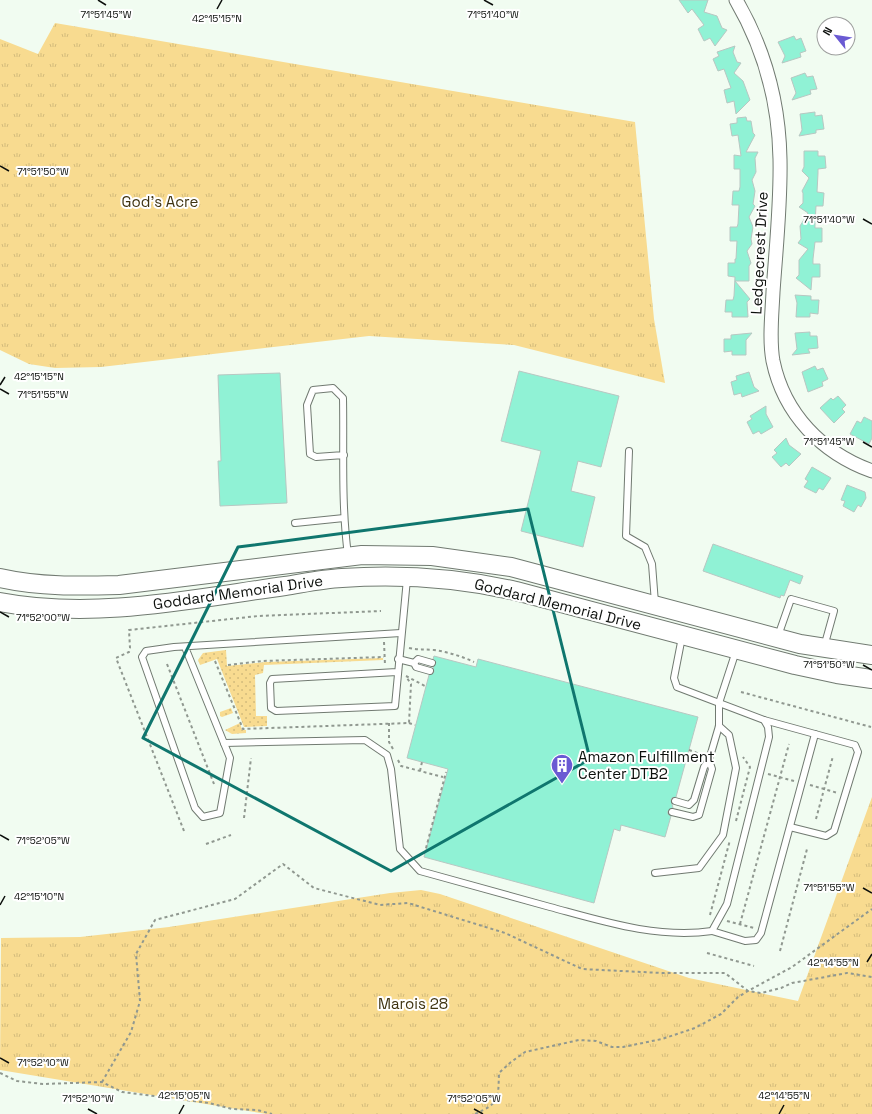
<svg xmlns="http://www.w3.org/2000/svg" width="872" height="1114" font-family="'Space Grotesk',sans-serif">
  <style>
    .grass { fill: url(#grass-dots) }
    .park { fill: url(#park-tufts) }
    .building { fill: #90f2d5; stroke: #b8c7c2 }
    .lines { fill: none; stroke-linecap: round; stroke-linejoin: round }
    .service-casing { stroke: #717a71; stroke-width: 8 }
    .minor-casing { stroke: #717a71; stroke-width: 15 }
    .secondary-casing { stroke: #717a71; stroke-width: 20 }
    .path { stroke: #909890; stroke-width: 2; stroke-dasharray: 3 3; stroke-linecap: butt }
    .service { stroke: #fff; stroke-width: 6 }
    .minor { stroke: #fff; stroke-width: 13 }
    .secondary { stroke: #fff; stroke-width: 18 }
    .marked { fill: none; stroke: #0f766e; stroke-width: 3; stroke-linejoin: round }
    .ticks { fill: none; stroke: #0c0f0c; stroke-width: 1.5 }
    .labels { text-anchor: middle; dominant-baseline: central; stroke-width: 4; stroke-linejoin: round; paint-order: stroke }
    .park-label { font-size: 15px; fill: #3f3311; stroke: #fff }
    .street-label { font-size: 15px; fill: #0c0f0c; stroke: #fff }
    .poi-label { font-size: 15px; fill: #0c0f0c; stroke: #fff; text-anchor: start }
    .ticks-label { font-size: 10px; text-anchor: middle; fill: #0c0f0c; stroke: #fff; stroke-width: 4; stroke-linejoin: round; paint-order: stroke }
  </style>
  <defs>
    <pattern id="grass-dots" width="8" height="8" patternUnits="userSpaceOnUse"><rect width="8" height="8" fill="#f8db90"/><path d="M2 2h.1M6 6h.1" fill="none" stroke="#d3bb7b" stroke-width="1.8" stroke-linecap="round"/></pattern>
    <pattern id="park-tufts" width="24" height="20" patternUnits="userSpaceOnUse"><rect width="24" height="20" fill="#f8db90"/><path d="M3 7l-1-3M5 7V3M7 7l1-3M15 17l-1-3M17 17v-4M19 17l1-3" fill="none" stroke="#d3bb7b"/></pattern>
  </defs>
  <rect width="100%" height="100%" fill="#f1fcf1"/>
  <g class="grass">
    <polygon points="226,650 227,666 266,662 383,658 383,660 264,665 263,673 255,675 256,716 267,716 267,726 244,727 217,659 200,665 198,660 203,653"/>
    <polygon points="231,708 233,713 222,717 220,716 220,712"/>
    <polygon points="240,723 242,730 246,730 246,733 232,734 225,730"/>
  </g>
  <g class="park">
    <polygon points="55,23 635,122 654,319 665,383 514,345 369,336 101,367 55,368 29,364 0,350 0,39 38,54"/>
    <polygon points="872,797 872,1114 266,1114 0,1070 1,938 80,937 169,927 390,893 421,890 440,894 689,978 798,1001"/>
  </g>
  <g class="building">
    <polygon points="679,0 708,0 704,12 717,16 722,28 727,30 715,46 710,38 704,41 698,29 704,25 692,9 688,13"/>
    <polygon points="794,36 796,40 801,38 806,51 800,53 801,57 782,63 785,56 778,42"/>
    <polygon points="735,46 733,52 737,62 741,63 734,73 743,81 750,100 736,114 734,101 727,103 724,90 731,88 724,69 718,71 713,59 719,56 717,52"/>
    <polygon points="805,73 807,77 813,76 817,89 810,90 811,94 792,100 796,93 791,78"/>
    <polygon points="815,112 815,116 822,115 824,129 816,130 816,133 799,136 802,130 800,114"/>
    <polygon points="746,117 747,121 751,121 753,133 755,135 746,152 758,152 755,158 756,172 752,180 755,191 753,204 755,206 749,217 753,227 751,239 752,244 747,251 751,263 749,266 749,281 735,281 750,299 747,302 748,317 732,317 732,312 725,312 726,300 733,300 734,296 735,277 728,276 728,263 735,263 735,259 736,259 737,241 730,241 730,227 737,227 738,224 739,205 732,205 733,191 739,191 740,187 740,169 734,169 734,155 741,156 738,135 732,136 730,124 737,123 737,118"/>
    <polygon points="804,151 818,151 818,156 825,156 826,168 818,169 818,173 817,192 824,193 823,206 816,206 815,224 815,228 822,228 822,242 815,242 813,259 813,264 820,264 820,277 812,277 811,290 796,278 799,275 799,260 808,249 798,243 801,239 800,226 808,213 799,207 803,203 803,193 802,191 809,178 802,171 804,167"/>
    <polygon points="795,295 811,296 811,300 819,300 818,314 810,313 810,317 796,317 797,303"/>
    <polygon points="810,332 810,336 817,336 818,348 808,349 810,353 792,355 797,349 795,333"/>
    <polygon points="752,333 746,340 746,355 732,355 732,351 724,352 724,339 731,339 731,335"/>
    <polygon points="815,366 817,370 823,368 828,379 822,382 823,386 808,392 802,372"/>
    <polygon points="519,371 619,396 601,467 578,461 571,491 595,497 583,547 521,531 541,451 501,441"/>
    <polygon points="749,372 754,387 759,391 742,397 741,393 734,395 731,382 737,380 736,376"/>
    <polygon points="280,373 287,503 220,506 218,461 221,461 218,375"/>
    <polygon points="838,396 846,405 842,409 845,412 834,423 820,408 831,398 833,400"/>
    <polygon points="766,406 766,414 773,427 761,434 759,431 753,434 747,422 752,419 750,416"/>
    <polygon points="864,417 872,421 872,438 869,444 850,434 857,421 861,423"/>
    <polygon points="786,438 789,445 801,454 789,466 786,463 781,467 772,457 777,453 774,450"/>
    <polygon points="812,467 831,478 823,490 819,488 816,493 804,487 808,481 805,479"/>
    <polygon points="847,485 865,492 866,498 861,507 858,505 854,512 843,506 845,501 841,500"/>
    <polygon points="713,544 803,576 800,584 790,580 784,596 781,595 780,598 703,571"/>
    <polygon points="434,656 476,667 478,659 698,717 676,797 672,798 671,800 673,808 668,811 668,814 671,816 665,837 621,825 620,831 614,829 594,903 424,857 448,769 407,758 429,675 434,672 433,667 436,662 433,659"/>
  </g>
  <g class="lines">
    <g class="service-casing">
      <g id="service">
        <polyline points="629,451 626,536 645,547 652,564 655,603"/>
        <path d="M344,455L316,457L310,454L307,405L313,390L333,388L343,398C344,450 341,503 348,555"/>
        <polyline points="295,523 344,518"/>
        <polyline points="778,636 791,599 834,611 824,647"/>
        <polyline points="185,647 230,758 220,813 203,817 195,808 142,657 146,651 174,647 401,633"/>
        <polyline points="398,659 414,663 416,667 430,671"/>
        <polyline points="414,663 418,659 432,663"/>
        <polyline points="397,672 272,679 270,683 271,708 276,711 395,706 407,579"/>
        <polyline points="764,720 855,745 858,752 834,831 826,836 790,827"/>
        <path d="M224,743L365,740L387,755L391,769L400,849L420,871C463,883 506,895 550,907C602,921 657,939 712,931L727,904L769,737L768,727L764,720L677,687L674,678L682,637"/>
        <polyline points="675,801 689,805 694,800 704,767 709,760 719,726 719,703 736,651"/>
        <polyline points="672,812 693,817 699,815 712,769 709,760"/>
        <polyline points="655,873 699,868 723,835 736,768 729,735 719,726"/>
        <polyline points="712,931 745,941 756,940 761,933 815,734"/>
      </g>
    </g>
    <g class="minor-casing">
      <path id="minor" d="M736,0C764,48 779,103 780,159C781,203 776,248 773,292C772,315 769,339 773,361C784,414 822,453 872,471"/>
    </g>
    <g class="secondary-casing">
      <g id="secondary">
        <path d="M0,578C40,587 79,586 119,585L362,555L432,556L511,567L800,644L872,655"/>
        <path d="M0,602C95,620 191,599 285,586C304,583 323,579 342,578C400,574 459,578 516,591L795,665L837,674L872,679"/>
      </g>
    </g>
    <g class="path">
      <polyline points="384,642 385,665"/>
      <path d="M409,648C418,650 425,649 434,650C448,652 461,656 474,662"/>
      <polyline points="215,661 243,729 409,723 411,684 407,678"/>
      <polyline points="167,664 214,784"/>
      <polyline points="228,665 262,661 384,657"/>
      <polyline points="406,676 425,686"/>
      <polyline points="741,692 871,727"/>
      <polyline points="389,723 389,742 393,749"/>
      <polyline points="409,723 415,725"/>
      <polyline points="689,750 700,754 699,758"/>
      <polyline points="398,760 401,766 443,777"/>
      <polyline points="420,771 422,762"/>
      <polyline points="768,774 794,781"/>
      <polyline points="810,785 838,793"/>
      <polyline points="244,818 251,758"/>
      <polyline points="816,819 833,756"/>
      <polyline points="736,821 750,767 743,757"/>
      <polyline points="184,831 116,658 129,652 130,648 129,630 258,616 381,611"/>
      <polyline points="206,844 231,835"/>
      <polyline points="418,856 425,852 446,772"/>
      <polyline points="710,915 730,840"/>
      <polyline points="727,921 754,928"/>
      <polyline points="740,924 789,744"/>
      <polyline points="780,951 807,849"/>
      <polyline points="707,953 754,966"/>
      <polyline points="0,1073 17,1081 43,1084 102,1082 122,1092 209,1103 232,1109 257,1110 272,1114"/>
      <polyline points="102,1082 131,1032 140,1001 136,954 155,920 235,899 283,864 314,888 380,905 408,903 505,933 582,969 662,973 725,973 748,991 792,967 872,909"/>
      <path d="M475,1114C500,1103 498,1099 499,1073L511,1062L525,1052L579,1040L596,1041L612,1047H623L662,1039L695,1028L721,1014L738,997L748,991L761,993L781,988L792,983L847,973L872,977"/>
    </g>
    <use href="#service" class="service"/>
    <use href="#minor" class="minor"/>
    <use href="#secondary" class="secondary"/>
  </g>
  <path class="marked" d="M528,509L590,759L391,871L143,738L238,547Z"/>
  <path class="ticks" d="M98,0L106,5M484,0L493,5M217,9L222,0M0,166L9,171M863,219L872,224M0,385L5,377M0,389L9,394M863,442L872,447M0,612L9,617M863,665L872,670M0,835L9,840M863,888L872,893M0,905L5,896M867,962L872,954M0,1058L9,1063M88,1109L97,1114M474,1109L483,1114M179,1114L184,1105M779,1114L784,1105"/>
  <defs>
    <g id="building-pin" transform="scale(1.15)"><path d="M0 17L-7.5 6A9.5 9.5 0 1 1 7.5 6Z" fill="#6a5ad3" stroke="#fff"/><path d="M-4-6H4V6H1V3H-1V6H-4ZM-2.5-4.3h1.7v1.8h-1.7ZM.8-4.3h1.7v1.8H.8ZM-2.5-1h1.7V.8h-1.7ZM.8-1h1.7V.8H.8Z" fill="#fff"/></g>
  </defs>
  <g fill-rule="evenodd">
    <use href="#building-pin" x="562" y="765"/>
  </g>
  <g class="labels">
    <g class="park-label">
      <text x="160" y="201">God's Acre</text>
      <text x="413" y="1003">Marois 28</text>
    </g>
    <g class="street-label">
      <text transform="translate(759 253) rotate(-87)">Ledgecrest Drive</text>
      <text transform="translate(238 592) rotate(-8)">Goddard Memorial Drive</text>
      <text transform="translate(558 604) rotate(14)">Goddard Memorial Drive</text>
    </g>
    <g class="poi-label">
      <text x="578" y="756">Amazon Fulfillment<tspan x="578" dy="17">Center DTB2</tspan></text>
    </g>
  </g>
  <g class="ticks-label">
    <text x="106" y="18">71°51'45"W</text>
    <text x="493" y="18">71°51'40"W</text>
    <text x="217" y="22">42°15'15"N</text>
    <text x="43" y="175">71°51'50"W</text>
    <text x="829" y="223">71°51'40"W</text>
    <text x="39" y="380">42°15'15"N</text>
    <text x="43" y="398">71°51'55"W</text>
    <text x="829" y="445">71°51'45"W</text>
    <text x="43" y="621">71°52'00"W</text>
    <text x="829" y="668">71°51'50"W</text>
    <text x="43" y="844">71°52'05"W</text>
    <text x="829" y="891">71°51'55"W</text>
    <text x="39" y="900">42°15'10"N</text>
    <text x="833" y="966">42°14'55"N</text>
    <text x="43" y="1066">71°52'10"W</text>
    <text x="184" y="1099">42°15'05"N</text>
    <text x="784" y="1099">42°14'55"N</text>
    <text x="88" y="1102">71°52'10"W</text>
    <text x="474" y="1102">71°52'05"W</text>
  </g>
  <g transform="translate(836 36) rotate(300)"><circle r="19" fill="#ffffff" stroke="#9e9f9e"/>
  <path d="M0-3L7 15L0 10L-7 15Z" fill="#6a5ad3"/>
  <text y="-6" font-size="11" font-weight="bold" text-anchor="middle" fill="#0c0f0c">N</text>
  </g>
</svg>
